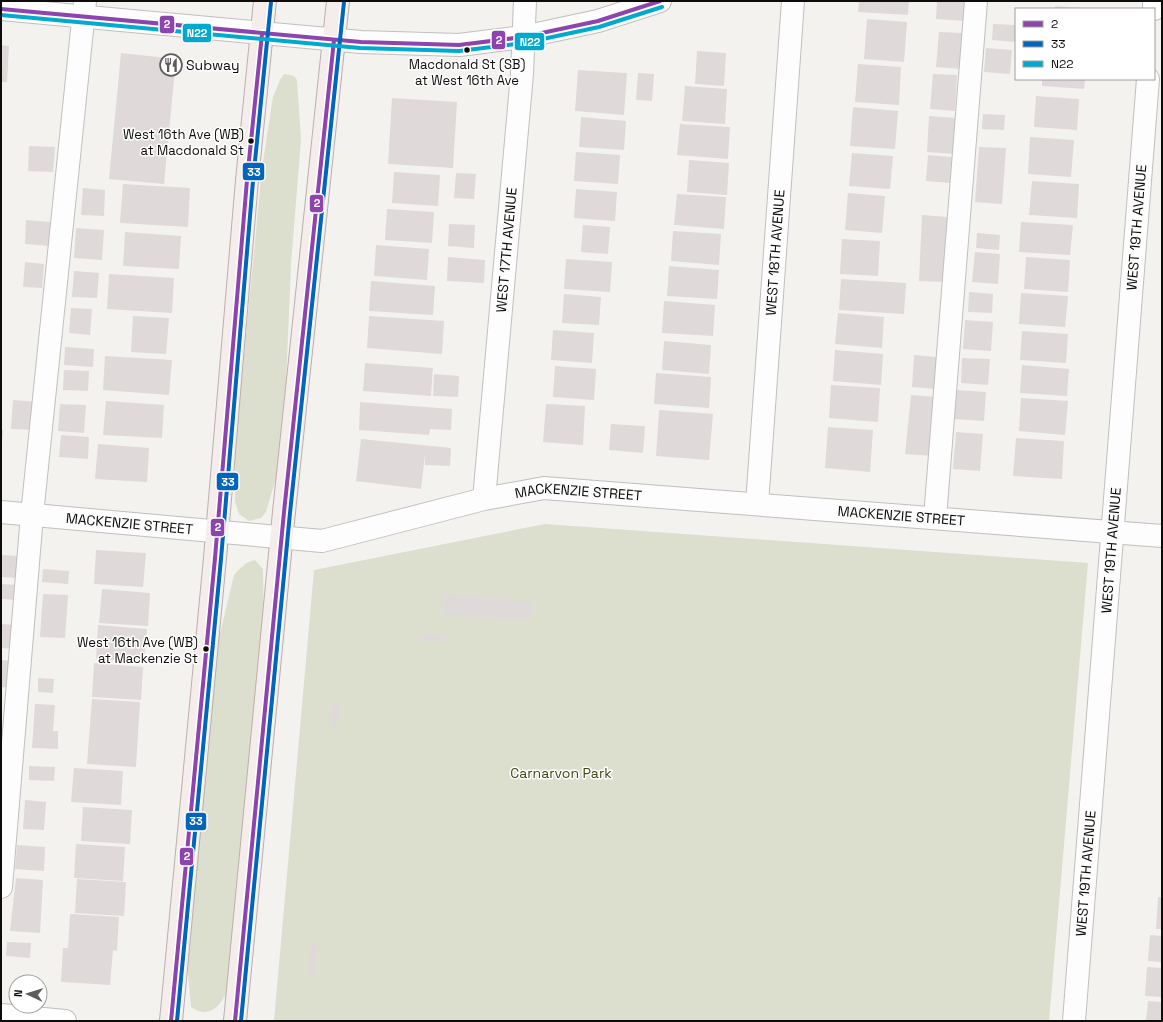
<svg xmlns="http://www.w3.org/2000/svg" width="1163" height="1022" font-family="'Space Grotesk',sans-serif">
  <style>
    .green { fill: #dcdfcd }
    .building { fill: #e0d9da }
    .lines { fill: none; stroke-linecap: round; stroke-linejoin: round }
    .minor-casing { stroke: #c0bfbd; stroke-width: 24 }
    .major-casing { stroke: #bcaeab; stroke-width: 24 }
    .minor { stroke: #fdfdfd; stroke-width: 22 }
    .major { stroke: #f5edeb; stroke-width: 22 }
    .bus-1-casing { stroke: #fff; stroke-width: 7 }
    .bus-2-casing { stroke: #fff; stroke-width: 7 }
    .bus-3-casing { stroke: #fff; stroke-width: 7 }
    .bus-1 { stroke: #8e44ad; stroke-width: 4 }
    .bus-2 { stroke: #0065bd; stroke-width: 4 }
    .bus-3 { stroke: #00a9ce; stroke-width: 4 }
    .bus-dot { fill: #0d0c0a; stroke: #fff; stroke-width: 1.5 }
    .labels { text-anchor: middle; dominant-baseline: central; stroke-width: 3; stroke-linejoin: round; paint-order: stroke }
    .bus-label { font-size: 13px; fill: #0d0c0a; stroke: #fff; text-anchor: end }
    .poi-label { font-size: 14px; fill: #0d0c0a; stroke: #fff; text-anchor: start }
    .street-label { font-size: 14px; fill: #0d0c0a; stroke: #fff }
    .park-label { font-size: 14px; fill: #3f4610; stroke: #fff }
    .line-badge { stroke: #fff; stroke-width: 1.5 }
    .badge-label { font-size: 11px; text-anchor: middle; font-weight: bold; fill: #fff }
  </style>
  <rect width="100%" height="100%" fill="#f4f2ef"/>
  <g class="green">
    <polygon points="284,74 294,76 297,80 301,140 291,265 286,384 279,468 266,512 261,518 249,521 239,514 235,502 235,450 262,168 273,97 280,80"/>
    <polygon points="545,524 1088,563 1049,1021 274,1021 314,570"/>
    <path d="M255,560L263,569L264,641L231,982C224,1000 213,1022 191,1007L187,962L216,650L234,575C239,569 247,561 255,560Z"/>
  </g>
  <g class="building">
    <polygon points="859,1 909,1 908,15 858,12"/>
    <polygon points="937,1 965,1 964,21 936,19"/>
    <polygon points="1055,6 1081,8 1081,9 1055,9"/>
    <polygon points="867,19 907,22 904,62 864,59"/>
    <polygon points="993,24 1016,25 1015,42 992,40"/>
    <polygon points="939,32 963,33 960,69 936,67"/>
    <polygon points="1,45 9,46 7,82 1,82"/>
    <polygon points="986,48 1012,50 1010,74 984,72"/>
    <polygon points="697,51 726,53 724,86 695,84"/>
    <polygon points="121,53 176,59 164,184 109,179"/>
    <polygon points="858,64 901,67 899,105 855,102"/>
    <polygon points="578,70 627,73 624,115 575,111"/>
    <polygon points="638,73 654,74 652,101 636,100"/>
    <polygon points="933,74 957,75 955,111 930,109"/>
    <polygon points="1042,79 1085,79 1084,89 1042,86"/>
    <polygon points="685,86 727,89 725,124 682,121"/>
    <polygon points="1036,96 1079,99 1077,130 1034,127"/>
    <polygon points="392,98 457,102 453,168 388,164"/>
    <polygon points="853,107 898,111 895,149 850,146"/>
    <polygon points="983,114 1005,115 1004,130 982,129"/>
    <polygon points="929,116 957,118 954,154 927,152"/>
    <polygon points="581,117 626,121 624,150 579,147"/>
    <polygon points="680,124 730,127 728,159 677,155"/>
    <polygon points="1030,137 1074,140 1071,177 1028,174"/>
    <polygon points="29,146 55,147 53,172 28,171"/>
    <polygon points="979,147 1006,148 1002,204 975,202"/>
    <polygon points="576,152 620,155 618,184 574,181"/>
    <polygon points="852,153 893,156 890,189 849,186"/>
    <polygon points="928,155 952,157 950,183 926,181"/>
    <polygon points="689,160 729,163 727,195 687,192"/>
    <polygon points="394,172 440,175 438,206 392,203"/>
    <polygon points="456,173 476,174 474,199 454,198"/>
    <polygon points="1032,181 1079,184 1077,218 1029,215"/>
    <polygon points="123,184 190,188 188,227 120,223"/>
    <polygon points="83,188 105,190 104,216 81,215"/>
    <polygon points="576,189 617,192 615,221 574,218"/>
    <polygon points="848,193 885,196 882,233 845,230"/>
    <polygon points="677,194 726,197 724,229 674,225"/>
    <polygon points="387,209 434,212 432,243 385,240"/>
    <polygon points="922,215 948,217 944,282 919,281"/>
    <polygon points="26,220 51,222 50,246 25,244"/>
    <polygon points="1021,222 1073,225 1070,255 1019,252"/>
    <polygon points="449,224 475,225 474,248 448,246"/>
    <polygon points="583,225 610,227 608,254 581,252"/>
    <polygon points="76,228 104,230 102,260 74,258"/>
    <polygon points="673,231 721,234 719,265 671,261"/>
    <polygon points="125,232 181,236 179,269 123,266"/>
    <polygon points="977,233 1000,235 999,250 976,248"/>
    <polygon points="842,239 880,241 878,276 840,274"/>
    <polygon points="376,245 429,249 427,280 374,276"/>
    <polygon points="975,252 1000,254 998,284 972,282"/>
    <polygon points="448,257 485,260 484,283 447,281"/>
    <polygon points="1026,257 1070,260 1068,292 1024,289"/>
    <polygon points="566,259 612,262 610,292 564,289"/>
    <polygon points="25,262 44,264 42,288 23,287"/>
    <polygon points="669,266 719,270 717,299 667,296"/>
    <polygon points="74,271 99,273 97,298 72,297"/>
    <polygon points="109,274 174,278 172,313 107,309"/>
    <polygon points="841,279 906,283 904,314 839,310"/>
    <polygon points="371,281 435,286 433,315 369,311"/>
    <polygon points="969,292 993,294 992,313 968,312"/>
    <polygon points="1021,293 1068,296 1065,327 1019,324"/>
    <polygon points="564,294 601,297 599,325 562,323"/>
    <polygon points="664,301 715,305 713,336 662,333"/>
    <polygon points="71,308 92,309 90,335 69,333"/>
    <polygon points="838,313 884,317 882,348 835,344"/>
    <polygon points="133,316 169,318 166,354 131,352"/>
    <polygon points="369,316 444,321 442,354 367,348"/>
    <polygon points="965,320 993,322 991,351 963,349"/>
    <polygon points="553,330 594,333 592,363 551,360"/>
    <polygon points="1022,331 1068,334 1066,363 1020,360"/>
    <polygon points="664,341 711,345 709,374 662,370"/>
    <polygon points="65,347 94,349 93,367 64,365"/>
    <polygon points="835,350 883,354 881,385 833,381"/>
    <polygon points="914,355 937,357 935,389 912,387"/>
    <polygon points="105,356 172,360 169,395 103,390"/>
    <polygon points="962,358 990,359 988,385 961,383"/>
    <polygon points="365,363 433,368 431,396 363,391"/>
    <polygon points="1022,365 1069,369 1067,396 1020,393"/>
    <polygon points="555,366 596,369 594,400 553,397"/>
    <polygon points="64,370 89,371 88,391 63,390"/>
    <polygon points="656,373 711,377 709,408 654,404"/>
    <polygon points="434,374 459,376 458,397 433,396"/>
    <polygon points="831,385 880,388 878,422 829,418"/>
    <polygon points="956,390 986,392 984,421 954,419"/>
    <polygon points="911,395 936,397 932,456 905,454"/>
    <polygon points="1021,398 1068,401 1065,435 1019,431"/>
    <polygon points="13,400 39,402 37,430 11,429"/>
    <polygon points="106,401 164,405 162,438 103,435"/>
    <polygon points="360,402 452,409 451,430 430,429 429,435 359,430"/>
    <polygon points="60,404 86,405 84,433 58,431"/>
    <polygon points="546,404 585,406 583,445 543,442"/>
    <polygon points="659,410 713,414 709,460 656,456"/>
    <polygon points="611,424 645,426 643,453 609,450"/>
    <polygon points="828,427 873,430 870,472 825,468"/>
    <polygon points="1,430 3,430 2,443 1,443"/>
    <polygon points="956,432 983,434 980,471 953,469"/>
    <polygon points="61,435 89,437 88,459 59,457"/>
    <polygon points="1016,438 1064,441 1062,479 1013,476"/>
    <polygon points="361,439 451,448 450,466 425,465 425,455 421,489 356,481"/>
    <polygon points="98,444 149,448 147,482 95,479"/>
    <polygon points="96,550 146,553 143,587 94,584"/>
    <polygon points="1,555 22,556 20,578 1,577"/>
    <polygon points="43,569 69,571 68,584 42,582"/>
    <polygon points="1,584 18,585 17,600 1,599"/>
    <polygon points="102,589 150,593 148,626 99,623"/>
    <polygon points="43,594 68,595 65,638 40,637"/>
    <polygon points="444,594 532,602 530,621 443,614"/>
    <polygon points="1,624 16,625 15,649 1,648"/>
    <polygon points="98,625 147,629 144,662 96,659"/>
    <polygon points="419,634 445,636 444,643 419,641"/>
    <polygon points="1,660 11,661 10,688 1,687"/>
    <polygon points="94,663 143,667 141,700 92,697"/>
    <polygon points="38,678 54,679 53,693 38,692"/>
    <polygon points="92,699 140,702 136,767 87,764"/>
    <polygon points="332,703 339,703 337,728 331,727"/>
    <polygon points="35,704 55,705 53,731 58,731 58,749 32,748"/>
    <polygon points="29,766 55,767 54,781 29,780"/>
    <polygon points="74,768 123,771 121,805 71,802"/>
    <polygon points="25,800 46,802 44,830 23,829"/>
    <polygon points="83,807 132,810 130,844 81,841"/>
    <polygon points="76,844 125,847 123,881 74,878"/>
    <polygon points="17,845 45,847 44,871 15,869"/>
    <polygon points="16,878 43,880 40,933 10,931"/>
    <polygon points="77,879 126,882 124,916 75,913"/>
    <polygon points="1158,897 1162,897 1162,929 1156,929"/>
    <polygon points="70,914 119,917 117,951 113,950 110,985 61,982 63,948 68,948"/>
    <polygon points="1150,935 1162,936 1162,962 1148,961"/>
    <polygon points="311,941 318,941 314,975 308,974"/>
    <polygon points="7,942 31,943 30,958 6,956"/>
    <polygon points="1147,967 1162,968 1162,997 1145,996"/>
    <polygon points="1148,1001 1162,1002 1162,1021 1146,1021"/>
  </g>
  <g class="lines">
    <g class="minor-casing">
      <g id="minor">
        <polyline points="1,9 361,42 459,45 523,37 598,21 660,1"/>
        <polyline points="1154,9 1154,1"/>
        <path id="s1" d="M484,499L522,74L525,1"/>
        <path id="s2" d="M757,504L793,1"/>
        <path id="s3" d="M1,512L322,541L484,499L544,488L1162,536"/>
        <polyline points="935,518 976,1"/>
        <polyline points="1,887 32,515 85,1"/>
        <polyline points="1,1015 65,1021"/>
        <path id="s4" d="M1074,1021L1148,79"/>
      </g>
    </g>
    <g class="major-casing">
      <g id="major">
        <polyline points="171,1021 215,558 247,180 265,1"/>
        <polyline points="235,1021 284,512 338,1"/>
      </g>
    </g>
    <use href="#minor" class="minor"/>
    <use href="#major" class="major"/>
    <g class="bus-1-casing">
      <g id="bus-1">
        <polyline points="1,9 361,42 459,45 523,37 598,21 660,1"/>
        <polyline points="171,1021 215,558 247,180 262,34"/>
        <polyline points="235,1021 284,512 334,40"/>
      </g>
    </g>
    <g class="bus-2-casing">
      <g id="bus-2">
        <polyline points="177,1021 221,559 253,181 271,2"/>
        <polyline points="241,1021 290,513 344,2"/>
      </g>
    </g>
    <g class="bus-3-casing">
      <polyline id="bus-3" points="1,15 360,48 459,51 524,43 599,27 662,7"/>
    </g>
    <use href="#bus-1" class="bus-1"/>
    <use href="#bus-2" class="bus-2"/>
    <use href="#bus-3" class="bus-3"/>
  </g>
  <defs>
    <g id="restaurant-ring" transform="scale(1.15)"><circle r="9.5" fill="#fff" stroke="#5e5c5a" stroke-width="1.5"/><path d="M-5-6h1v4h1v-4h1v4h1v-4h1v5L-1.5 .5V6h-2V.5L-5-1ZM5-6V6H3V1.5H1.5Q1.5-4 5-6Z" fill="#5e5c5a"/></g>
  </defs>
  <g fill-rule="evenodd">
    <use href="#restaurant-ring" x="171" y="65"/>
  </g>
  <g class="bus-dot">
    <circle cx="467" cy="50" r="3.5"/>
    <circle cx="251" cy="141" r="3.5"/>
    <circle cx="206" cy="649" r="3.5"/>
  </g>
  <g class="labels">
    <g class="bus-label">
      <text x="467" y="64" text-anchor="middle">Macdonald St (SB)<tspan x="467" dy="16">at West 16th Ave</tspan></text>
      <text x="244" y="134">West 16th Ave (WB)<tspan x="244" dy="16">at Macdonald St</tspan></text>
      <text x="198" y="642">West 16th Ave (WB)<tspan x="198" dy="16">at Mackenzie St</tspan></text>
    </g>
    <g class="poi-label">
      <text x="186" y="65">Subway</text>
    </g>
    <g class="street-label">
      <text stroke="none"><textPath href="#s4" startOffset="796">WEST 19TH AVENUE</textPath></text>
      <text stroke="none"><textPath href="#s1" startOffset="250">WEST 17TH AVENUE</textPath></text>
      <text stroke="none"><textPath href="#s2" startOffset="252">WEST 18TH AVENUE</textPath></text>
      <text stroke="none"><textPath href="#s3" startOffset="585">MACKENZIE STREET</textPath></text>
      <text stroke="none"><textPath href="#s3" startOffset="909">MACKENZIE STREET</textPath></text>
      <text stroke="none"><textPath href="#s3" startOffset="129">MACKENZIE STREET</textPath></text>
      <text stroke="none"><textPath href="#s4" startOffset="472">WEST 19TH AVENUE</textPath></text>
      <text stroke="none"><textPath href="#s4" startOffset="148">WEST 19TH AVENUE</textPath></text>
    </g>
    <g class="park-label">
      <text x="561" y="773">Carnarvon Park</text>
    </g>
  </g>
  <g class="line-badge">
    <rect x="159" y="15" width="16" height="19" rx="4" fill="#8e44ad"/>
    <rect x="182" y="23" width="30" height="20" rx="4" fill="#00a9ce"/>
    <rect x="491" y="30" width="15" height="20" rx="4" fill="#8e44ad"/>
    <rect x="514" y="32" width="31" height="19" rx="4" fill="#00a9ce"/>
    <rect x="242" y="162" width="23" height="19" rx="4" fill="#0065bd"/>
    <rect x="309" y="194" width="15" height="19" rx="4" fill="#8e44ad"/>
    <rect x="216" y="472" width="23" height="19" rx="4" fill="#0065bd"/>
    <rect x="210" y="518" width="15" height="19" rx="4" fill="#8e44ad"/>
    <rect x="185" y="812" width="22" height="19" rx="4" fill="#0065bd"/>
    <rect x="179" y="847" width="15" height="19" rx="4" fill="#8e44ad"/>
  </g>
  <g class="badge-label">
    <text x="167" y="28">2</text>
    <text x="197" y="37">N22</text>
    <text x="499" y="44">2</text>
    <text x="530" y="46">N22</text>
    <text x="254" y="176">33</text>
    <text x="317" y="207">2</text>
    <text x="228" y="486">33</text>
    <text x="218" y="531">2</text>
    <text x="196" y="825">33</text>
    <text x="187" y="860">2</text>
  </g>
  <rect width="1163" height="1022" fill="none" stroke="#0d0c0a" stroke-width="4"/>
  <rect x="1015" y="8" width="140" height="72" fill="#ffffff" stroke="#9e9e9d"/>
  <rect x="1023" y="21" width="20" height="6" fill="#8e44ad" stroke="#9e9e9d"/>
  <text x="1051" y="28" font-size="12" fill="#0d0c0a">2</text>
  <rect x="1023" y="41" width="20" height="6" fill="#0065bd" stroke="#9e9e9d"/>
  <text x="1051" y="48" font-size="12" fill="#0d0c0a">33</text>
  <rect x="1023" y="61" width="20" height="6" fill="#00a9ce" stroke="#9e9e9d"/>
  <text x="1051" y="68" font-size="12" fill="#0d0c0a">N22</text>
  <g transform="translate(28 994) rotate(274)"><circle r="19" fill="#ffffff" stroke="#9e9e9d"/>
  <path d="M0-3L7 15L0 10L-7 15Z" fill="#5e5c5a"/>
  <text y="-6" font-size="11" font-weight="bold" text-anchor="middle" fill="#0d0c0a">N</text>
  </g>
</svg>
